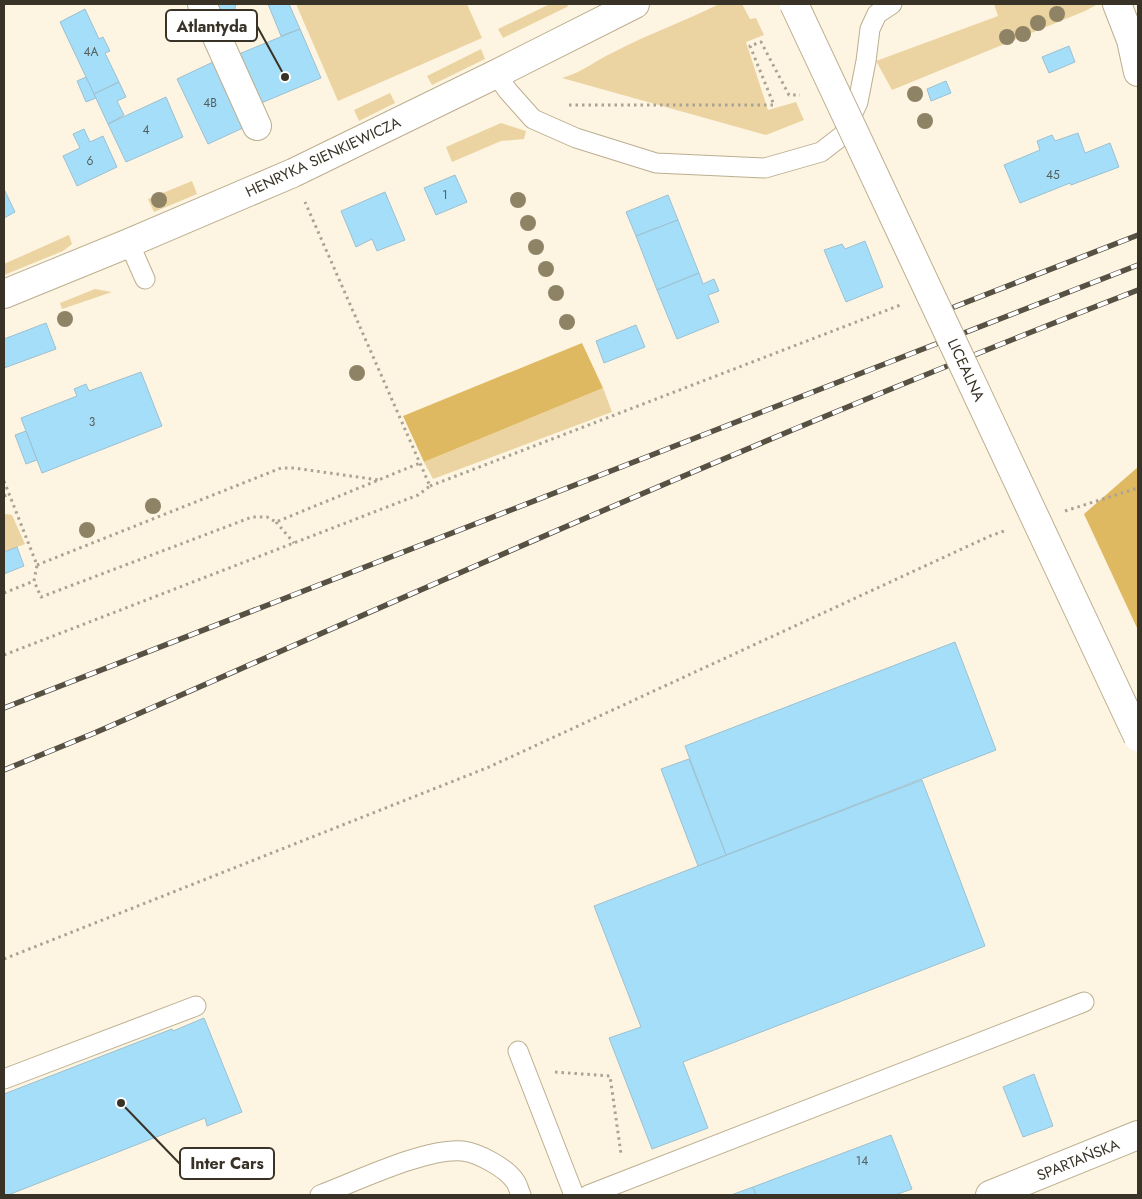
<svg xmlns="http://www.w3.org/2000/svg" width="1142" height="1199" font-family="Jost,sans-serif">
  <style>
    .green { fill: #ebd4a1 }
    .forest { fill: #dfb961 }
    .building { fill: #a5def9; stroke: #9dc0d1 }
    .lines { fill: none; stroke-linecap: round; stroke-linejoin: round }
    .service-casing { stroke: #bcae8f; stroke-width: 21 }
    .minor-casing { stroke: #bcae8f; stroke-width: 30 }
    .tertiary-casing { stroke: #bcae8f; stroke-width: 30 }
    .path { stroke: #aaa393; stroke-width: 3; stroke-dasharray: 2.5 4; stroke-linecap: butt }
    .service { stroke: #fff; stroke-width: 19 }
    .minor { stroke: #fff; stroke-width: 28 }
    .tertiary { stroke: #fff; stroke-width: 28 }
    .rail-casing { stroke: #575144; stroke-width: 5.5 }
    .rail { stroke: #fff; stroke-width: 4; stroke-dasharray: 11; stroke-linecap: butt }
    .secondary-bridge-casing { stroke: #bcae8f; stroke-width: 30; stroke-linecap: butt }
    .secondary-bridge { stroke: #fff; stroke-width: 28 }
    .tree { fill: #8f8366 }
    .labels { text-anchor: middle; dominant-baseline: central; stroke-width: 4; stroke-linejoin: round; paint-order: stroke }
    .number-label { font-size: 12px; fill: #545e5c }
    .street-label { font-size: 15px; fill: #393327; stroke: #fff }
    .leader { fill: none; stroke: #393327; stroke-width: 2 }
    .callout-dot { fill: #393327; stroke: #fff; stroke-width: 2 }
    .callout { fill: #fff; stroke: #393327; stroke-width: 2 }
    .callout-label { font-size: 16px; text-anchor: middle; font-weight: bold; fill: #393327 }
  </style>
  <rect width="100%" height="100%" fill="#fdf5e2"/>
  <g class="green">
    <polygon points="296,4 467,4 482,38 338,101"/>
    <polygon points="550,4 569,4 567,7 503,38 498,29"/>
    <path d="M719,4H742L750,19L756,18L764,35L746,42L768,110L796,102L804,120L766,135L562,78C581,73 596,60 614,52C648,34 685,21 719,4Z"/>
    <polygon points="994,4 1098,4 1085,11 892,90 876,61 998,16"/>
    <polygon points="481,49 485,59 432,85 427,76"/>
    <polygon points="390,93 395,103 359,121 354,110"/>
    <polygon points="501,123 526,131 524,139 501,141 452,162 446,147"/>
    <polygon points="192,181 197,194 154,212 148,199"/>
    <polygon points="69,235 72,244 63,251 4,275 4,264"/>
    <polygon points="95,289 112,292 62,309 60,303"/>
    <polygon points="603,388 612,412 433,479 424,462"/>
    <polygon points="6,514 12,515 25,544 4,552 4,515"/>
  </g>
  <g class="forest">
    <polygon points="582,343 603,388 424,462 403,416"/>
    <polygon points="1138,467 1138,630 1084,514"/>
  </g>
  <g class="building">
    <polygon points="207,4 236,4 234,12 213,20"/>
    <polygon points="268,4 289,4 300,29 281,36"/>
    <polygon points="85,9 99,39 103,37 110,51 105,53 119,82 94,94 60,22"/>
    <polygon points="300,29 321,78 254,106 234,56"/>
    <polygon points="1069,46 1075,62 1049,73 1042,57"/>
    <polygon points="213,62 243,128 208,144 177,79"/>
    <polygon points="86,77 96,98 86,102 77,81"/>
    <polygon points="946,81 951,93 931,101 927,89"/>
    <polygon points="119,82 126,97 117,101 124,115 108,124 94,94"/>
    <polygon points="166,97 183,137 126,162 108,124"/>
    <polygon points="84,129 90,142 103,136 117,167 77,186 63,156 80,148 73,134"/>
    <polygon points="1078,133 1085,153 1110,143 1119,167 1071,185 1070,183 1020,203 1004,165 1040,150 1037,141 1052,135 1055,141"/>
    <polygon points="455,175 467,202 436,215 424,188"/>
    <polygon points="4,189 15,212 4,218"/>
    <polygon points="385,192 405,240 377,251 372,239 356,247 341,211"/>
    <polygon points="668,195 678,220 636,236 626,212"/>
    <polygon points="678,220 699,273 657,290 636,236"/>
    <polygon points="865,241 883,287 846,302 824,250 842,244 845,249"/>
    <polygon points="699,273 703,284 714,279 719,291 708,295 719,322 677,339 657,290"/>
    <polygon points="46,323 56,349 4,368 4,339"/>
    <polygon points="636,325 645,347 604,363 596,341"/>
    <polygon points="141,372 162,426 42,473 21,418 77,396 74,389 86,384 89,391"/>
    <polygon points="26,431 37,460 26,464 15,435"/>
    <polygon points="17,547 24,566 4,574 4,552"/>
    <polygon points="955,642 996,750 726,855 685,746"/>
    <polygon points="689,759 726,855 698,866 661,769"/>
    <polygon points="922,780 985,946 683,1062 708,1128 652,1149 609,1038 641,1027 594,906"/>
    <polygon points="204,1018 242,1112 207,1126 205,1118 8,1195 4,1195 4,1094 172,1029 173,1031"/>
    <polygon points="1034,1074 1053,1126 1023,1137 1003,1087"/>
    <polygon points="891,1135 912,1189 895,1195 756,1195 753,1187"/>
    <polygon points="753,1187 756,1195 731,1195"/>
  </g>
  <g class="lines">
    <g class="service-casing">
      <g id="service">
        <polyline points="496,74 508,91 533,119 576,138 656,163 765,168 821,152 843,135 858,102 866,61 870,29 877,14 892,4"/>
        <polyline points="129,243 145,279"/>
        <polyline points="518,1051 574,1195"/>
        <polyline points="4,1079 196,1006"/>
        <path d="M320,1195C355,1182 427,1147 463,1151C479,1153 506,1168 515,1181C518,1185 519,1191 521,1195"/>
        <polyline points="588,1195 1084,1002"/>
      </g>
    </g>
    <g class="minor-casing">
      <g id="minor">
        <polyline points="202,4 257,126"/>
        <polyline points="1117,4 1131,40 1138,72"/>
        <polyline points="990,1195 1138,1135"/>
      </g>
    </g>
    <g class="tertiary-casing">
      <polyline id="tertiary" points="4,294 129,243 293,173 496,74 635,4"/>
    </g>
    <g class="path">
      <polyline points="569,105 774,105 750,46 761,42 789,95 800,95"/>
      <polyline points="4,481 37,565 34,581 41,597 252,517 267,517 276,522 420,463"/>
      <polyline points="430,486 903,304"/>
      <polyline points="4,496 9,494"/>
      <polyline points="1065,511 1138,488"/>
      <polyline points="276,522 294,543"/>
      <polyline points="37,565 281,468 294,468 379,480"/>
      <polyline points="4,593 34,581"/>
      <polyline points="4,655 418,495 430,486 305,202"/>
      <polyline points="4,959 489,767 990,536 1007,530"/>
      <polyline points="555,1072 610,1076 621,1154"/>
    </g>
    <use href="#service" class="service"/>
    <use href="#minor" class="minor"/>
    <use href="#tertiary" class="tertiary"/>
    <g class="rail-casing">
      <g id="rail">
        <polyline points="954,307 1138,235"/>
        <polyline points="4,708 1138,265"/>
        <path d="M4,770L92,734C439,582 785,427 1138,290"/>
      </g>
    </g>
    <use href="#rail" class="rail"/>
    <g class="secondary-bridge-casing">
      <polyline id="secondary-bridge" points="794,4 1138,737"/>
    </g>
    <use href="#secondary-bridge" class="secondary-bridge"/>
  </g>
  <g class="tree">
    <circle cx="1057" cy="14" r="8"/>
    <circle cx="1038" cy="23" r="8"/>
    <circle cx="1023" cy="34" r="8"/>
    <circle cx="1007" cy="37" r="8"/>
    <circle cx="915" cy="94" r="8"/>
    <circle cx="925" cy="121" r="8"/>
    <circle cx="159" cy="200" r="8"/>
    <circle cx="518" cy="200" r="8"/>
    <circle cx="528" cy="223" r="8"/>
    <circle cx="536" cy="247" r="8"/>
    <circle cx="546" cy="269" r="8"/>
    <circle cx="556" cy="293" r="8"/>
    <circle cx="65" cy="319" r="8"/>
    <circle cx="567" cy="322" r="8"/>
    <circle cx="357" cy="373" r="8"/>
    <circle cx="153" cy="506" r="8"/>
    <circle cx="87" cy="530" r="8"/>
  </g>
  <g class="labels">
    <g class="number-label">
      <text x="91" y="52">4A</text>
      <text x="210" y="103">4B</text>
      <text x="146" y="130">4</text>
      <text x="90" y="161">6</text>
      <text x="1053" y="175">45</text>
      <text x="445" y="195">1</text>
      <text x="92" y="422">3</text>
      <text x="862" y="1161">14</text>
    </g>
    <g class="street-label">
      <text transform="translate(323 157) rotate(-25)">HENRYKA SIENKIEWICZA</text>
      <text transform="translate(966 370) rotate(65)">LICEALNA</text>
      <text transform="translate(1078 1160) rotate(-22)">SPARTAŃSKA</text>
    </g>
  </g>
  <path class="leader" d="M285 77L257 26M121 1103L180 1164"/>
  <g class="callout-dot">
    <circle cx="285" cy="77" r="5"/>
    <circle cx="121" cy="1103" r="5"/>
  </g>
  <g class="callout">
    <rect x="166" y="10" width="91" height="31" rx="5"/>
    <rect x="180" y="1148" width="94" height="31" rx="5"/>
  </g>
  <g class="callout-label">
    <text x="212" y="32">Atlantyda</text>
    <text x="227" y="1169">Inter Cars</text>
  </g>
  <rect width="1142" height="1199" fill="none" stroke="#393327" stroke-width="10"/>
</svg>
